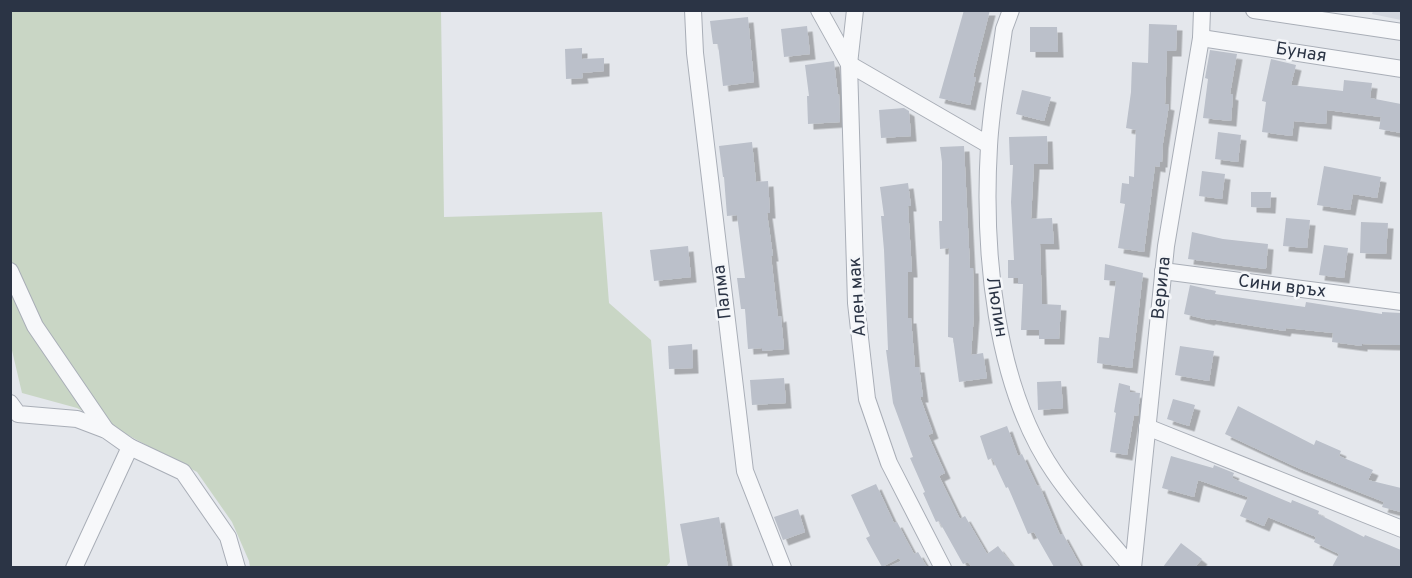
<svg xmlns="http://www.w3.org/2000/svg" width="1412" height="578" font-family="Overpass,sans-serif">
  <style>
    .built { fill: #d2d6de }
    .green { fill: #c9d6c5 }
    .building { fill: #bbc0ca; filter: url(#shadow) }
    .lines { fill: none; stroke-linecap: round; stroke-linejoin: round }
    .street-casing { stroke: #a9aeb7; stroke-width: 18 }
    .street { stroke: #f7f8fa; stroke-width: 16 }
    .labels { text-anchor: middle; dominant-baseline: central; stroke-width: 5; stroke-linejoin: round; paint-order: stroke }
    .street-label { font-size: 18px; fill: #2b3445; stroke: #f4f6f9 }
  </style>
  <defs>
    <filter id="shadow"><feDropShadow dx="5.5" dy="5.5" stdDeviation="0" flood-color="#0004"/></filter>
  </defs>
  <rect width="100%" height="100%" fill="#e4e7ec"/>
  <polygon class="built" points="1373,11 1401,11 1401,20 1372,14"/>
  <polygon class="green" points="10,11 441,11 444,217 602,212 609,303 651,340 670,562 665,568 250,567 249,561 232,522 197,472 77,408 22,393 10,342"/>
  <g class="building">
    <polygon points="964,10 990,10 973,77 976,77 970,105 939,98"/>
    <polygon points="748,17 754,82 723,86 718,44 713,44 710,21"/>
    <polygon points="1149,24 1177,25 1176,51 1167,51 1165,104 1169,105 1163,143 1162,162 1160,162 1160,167 1155,166 1144,252 1118,248 1125,204 1120,203 1122,183 1129,184 1129,176 1134,177 1136,130 1126,128 1131,92 1132,62 1148,63"/>
    <polygon points="807,26 810,54 784,57 781,29"/>
    <polygon points="1030,27 1057,27 1058,52 1030,52"/>
    <polygon points="582,48 582,59 604,58 604,71 582,73 583,78 566,79 565,49"/>
    <polygon points="1210,50 1237,54 1230,94 1233,95 1231,121 1203,118 1208,79 1205,78"/>
    <polygon points="1271,59 1296,65 1291,85 1343,91 1344,80 1372,83 1370,98 1401,104 1401,133 1379,129 1381,117 1327,110 1326,124 1294,121 1292,136 1262,132 1266,102 1262,101"/>
    <polygon points="834,61 838,95 839,94 840,122 808,124 807,96 809,96 805,65"/>
    <polygon points="1022,90 1051,97 1044,121 1016,114"/>
    <polygon points="904,108 909,111 911,136 881,138 879,110"/>
    <polygon points="1218,132 1241,135 1238,162 1215,159"/>
    <polygon points="1047,136 1048,164 1034,164 1031,219 1052,218 1054,244 1040,244 1042,304 1061,305 1059,339 1039,339 1039,330 1021,330 1023,284 1018,284 1018,278 1008,278 1008,260 1014,260 1011,202 1013,165 1010,165 1009,137"/>
    <polygon points="752,142 756,182 768,181 770,213 767,213 773,256 771,256 778,317 781,316 784,349 762,351 762,348 748,349 745,309 741,309 737,278 745,278 737,215 727,216 724,177 723,177 719,146"/>
    <polygon points="964,146 970,268 973,268 974,314 971,355 983,353 987,378 959,382 953,338 948,337 949,248 940,249 939,221 942,221 942,162 940,147"/>
    <polygon points="1324,166 1381,177 1377,198 1353,194 1350,210 1317,205"/>
    <polygon points="1202,171 1225,174 1222,199 1199,196"/>
    <polygon points="908,183 911,206 908,206 912,272 908,272 908,318 911,318 915,367 919,367 923,397 920,397 933,433 928,435 945,473 939,476 960,519 965,516 987,554 998,546 1014,567 968,567 971,566 968,562 963,564 939,521 936,522 923,493 925,492 910,458 913,457 893,403 886,350 888,350 884,250 881,216 884,216 880,187"/>
    <polygon points="1251,192 1271,192 1270,208 1251,207"/>
    <polygon points="1286,218 1310,220 1307,248 1283,246"/>
    <polygon points="1361,222 1388,223 1386,254 1360,253"/>
    <polygon points="1192,232 1223,239 1268,244 1266,269 1188,259"/>
    <polygon points="1324,245 1348,248 1344,278 1319,275"/>
    <polygon points="688,246 691,277 654,281 650,250"/>
    <polygon points="1105,264 1143,273 1132,368 1097,363 1099,337 1109,338 1116,281 1104,280"/>
    <polygon points="1190,285 1216,291 1215,294 1305,307 1306,302 1382,314 1382,312 1401,313 1401,345 1362,344 1362,346 1332,342 1333,333 1286,328 1285,331 1210,319 1209,320 1184,314"/>
    <polygon points="692,344 693,368 669,369 668,346"/>
    <polygon points="1180,346 1214,351 1209,381 1175,375"/>
    <polygon points="784,378 786,403 752,405 750,380"/>
    <polygon points="1061,381 1063,408 1038,410 1037,382"/>
    <polygon points="1119,383 1130,386 1130,392 1140,393 1138,416 1134,415 1127,455 1110,452 1116,413 1114,412"/>
    <polygon points="1173,399 1195,405 1189,426 1167,419"/>
    <polygon points="1238,406 1314,445 1316,440 1341,451 1339,456 1373,470 1368,480 1401,488 1401,512 1382,507 1384,502 1298,468 1225,434"/>
    <polygon points="1007,426 1018,456 1022,454 1037,486 1039,485 1060,535 1063,534 1081,567 1054,567 1034,532 1028,534 1008,487 1006,488 992,458 988,460 980,436"/>
    <polygon points="1171,456 1213,468 1214,465 1234,473 1232,478 1291,503 1292,500 1319,511 1318,514 1364,537 1365,535 1401,550 1401,567 1332,567 1339,554 1314,542 1316,537 1268,517 1264,526 1240,516 1248,497 1198,480 1194,497 1162,488"/>
    <polygon points="876,484 894,523 897,522 914,554 918,552 927,567 888,567 901,561 899,558 882,567 866,538 870,536 851,495"/>
    <polygon points="798,509 805,532 783,540 774,517"/>
    <polygon points="719,517 728,567 688,567 680,524"/>
    <polygon points="1181,543 1202,559 1195,567 1163,567"/>
  </g>
  <g class="lines">
    <g class="street-casing">
      <g id="street">
        <polyline points="693,10 695,53 745,471 783,568"/>
        <polyline points="819,10 849,64 989,145"/>
        <polyline points="855,10 849,64 856,303 867,399 889,463 943,568"/>
        <path d="M1011,10L1004,29C999,67 991,107 989,146C983,249 994,385 1054,472C1076,505 1106,536 1132,568"/>
        <polyline points="1254,10 1402,32"/>
        <polyline points="1201,38 1402,69"/>
        <polyline points="10,271 35,326 106,430"/>
        <polyline points="1163,271 1402,302"/>
        <polyline points="10,403 18,414 77,419 106,430 130,447 183,472 228,537 237,568"/>
        <polyline points="1147,427 1402,529"/>
        <polyline points="74,568 130,447"/>
        <polyline points="1133,568 1166,246 1201,38 1202,10"/>
      </g>
    </g>
    <use href="#street" class="street"/>
  </g>
  <g class="labels">
    <g class="street-label">
      <text transform="translate(1301 53) rotate(9)">Буная</text>
      <text transform="translate(1282 287) rotate(7)">Сини връх</text>
      <text transform="translate(1162 288) rotate(-84)">Верила</text>
      <text transform="translate(723 292) rotate(-97)">Палма</text>
      <text transform="translate(858 297) rotate(-94)">Ален мак</text>
      <text transform="translate(996 307) rotate(81)">Люлин</text>
    </g>
  </g>
  <rect width="1412" height="578" fill="none" stroke="#2b3445" stroke-width="24"/>
</svg>
